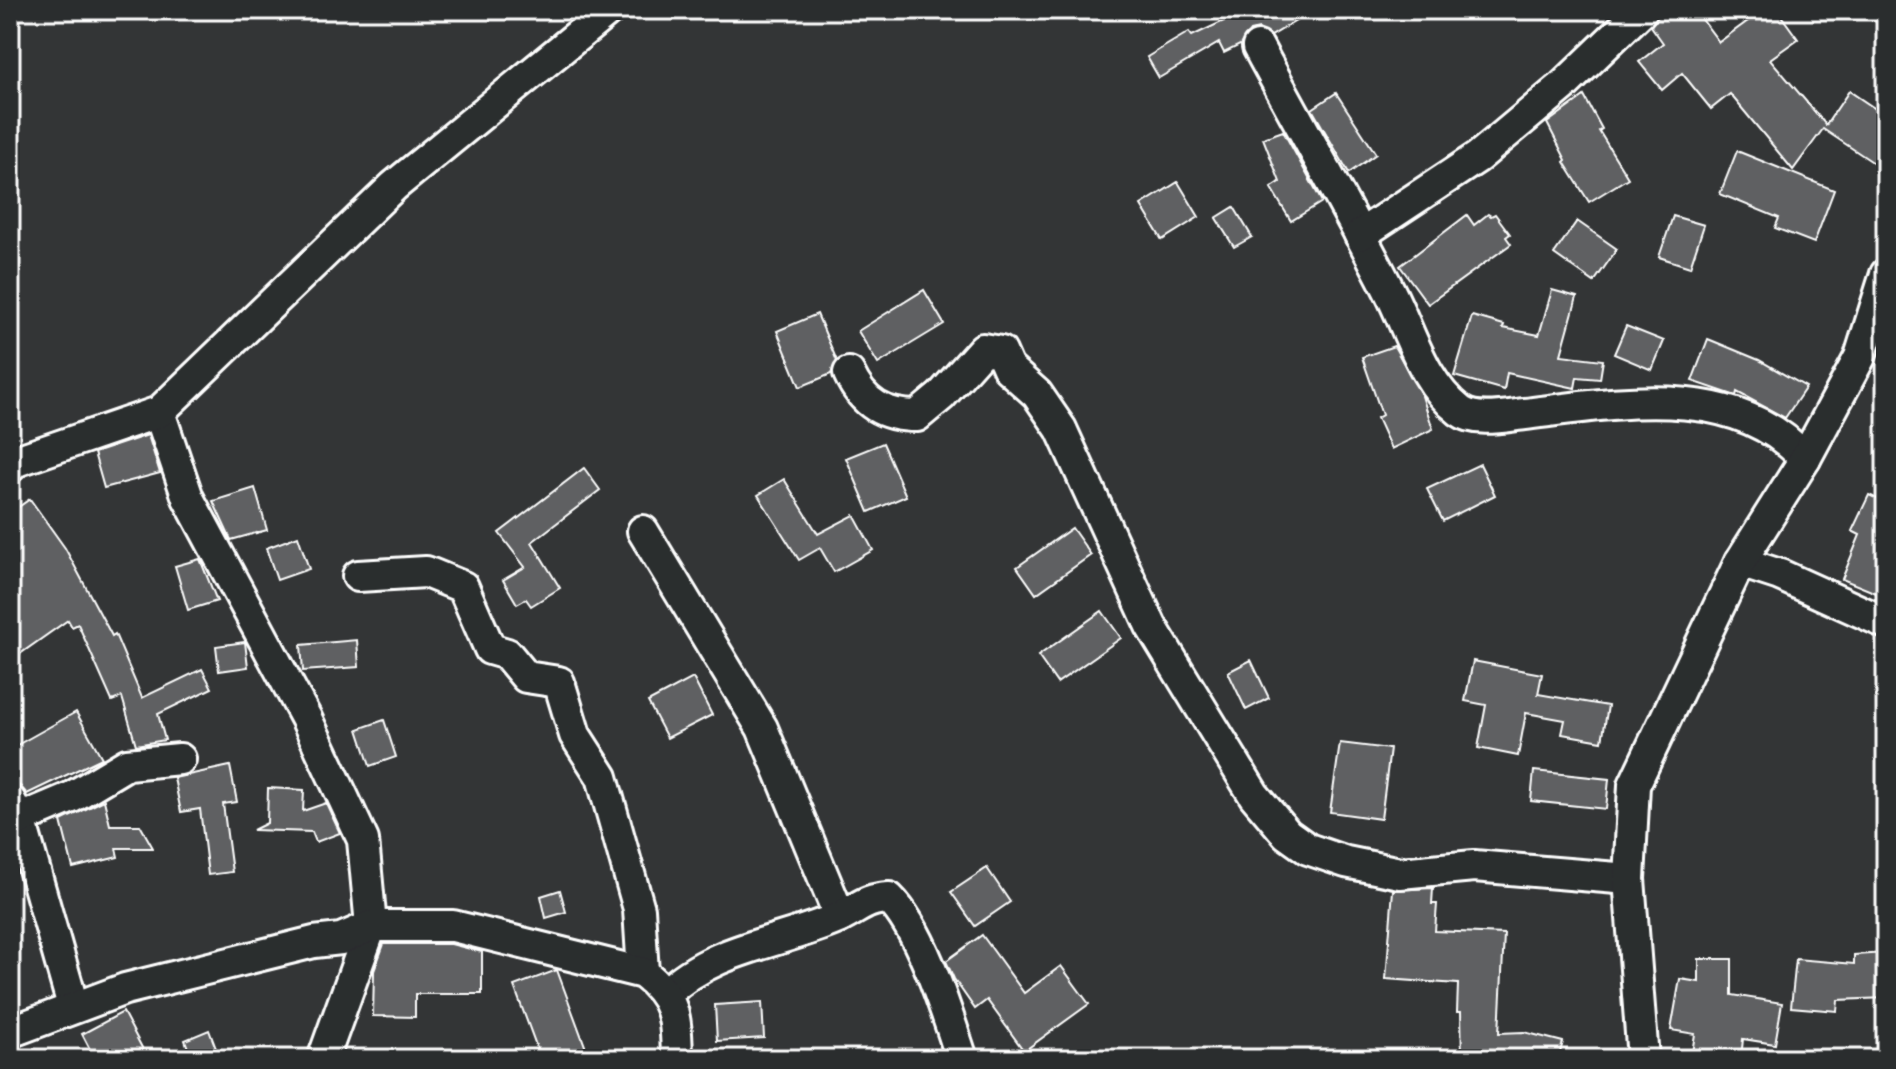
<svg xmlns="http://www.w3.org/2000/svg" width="1896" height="1069" font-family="Itim,sans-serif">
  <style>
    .building { fill: #5f6162; stroke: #fff; stroke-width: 2 }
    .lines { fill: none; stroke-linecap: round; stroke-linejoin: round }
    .minor-casing { stroke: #fff; stroke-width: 36 }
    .minor { stroke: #2a2d2e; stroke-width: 30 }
  </style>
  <rect width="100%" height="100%" fill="#333536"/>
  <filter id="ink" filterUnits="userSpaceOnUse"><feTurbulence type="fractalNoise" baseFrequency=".0125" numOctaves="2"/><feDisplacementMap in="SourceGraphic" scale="16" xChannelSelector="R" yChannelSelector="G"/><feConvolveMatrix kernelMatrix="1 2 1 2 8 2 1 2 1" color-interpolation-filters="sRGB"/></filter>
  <g filter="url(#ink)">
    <g class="building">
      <polygon points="1247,10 1314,10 1271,36 1259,29 1250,31 1240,45 1224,53 1219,43 1159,78 1147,57 1189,32 1192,36"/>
      <polygon points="1663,10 1695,10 1719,42 1763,10 1777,10 1798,39 1770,59 1826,125 1849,91 1886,116 1886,171 1823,129 1793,170 1730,94 1711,109 1682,73 1662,90 1639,62 1663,43 1651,26"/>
      <polygon points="1336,93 1376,154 1349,173 1312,109"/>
      <polygon points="1584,96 1602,129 1599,131 1628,178 1589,202 1564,162 1566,160 1547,123"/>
      <polygon points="1283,131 1322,202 1291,221 1271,188 1280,182 1263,138"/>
      <polygon points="1737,151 1834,190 1814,243 1775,228 1779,218 1720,194"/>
      <polygon points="1178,182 1199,217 1162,240 1141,205"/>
      <polygon points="1234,207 1252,237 1234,247 1216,218"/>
      <polygon points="1488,214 1491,216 1495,214 1510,234 1506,237 1511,244 1428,304 1400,266 1467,215 1474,225"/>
      <polygon points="1673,216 1704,225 1690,267 1659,257"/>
      <polygon points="1577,221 1617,249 1594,282 1554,254"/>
      <polygon points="924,290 944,324 878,364 858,331"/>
      <polygon points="1552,290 1577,297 1561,355 1603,360 1600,379 1577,377 1575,388 1507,373 1504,390 1454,376 1472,316 1504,325 1503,328 1539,335"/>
      <polygon points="817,314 837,361 831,374 800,387 777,331"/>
      <polygon points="1626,326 1664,341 1652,370 1614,354"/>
      <polygon points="1708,339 1759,360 1806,387 1785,418 1737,392 1736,396 1692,381"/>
      <polygon points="1394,346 1422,396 1433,429 1391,449 1377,418 1382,415 1362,357"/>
      <polygon points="148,435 160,473 104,488 94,453"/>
      <polygon points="883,443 906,496 869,512 846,458"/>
      <polygon points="1480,464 1495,495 1443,521 1427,489"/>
      <polygon points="584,468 600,490 532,542 560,588 531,606 526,599 517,604 503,580 525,567 499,533"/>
      <polygon points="784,479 818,534 854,515 873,550 834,572 820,548 799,560 758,495"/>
      <polygon points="255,488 267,530 231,540 213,501"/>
      <polygon points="1869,495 1886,503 1886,597 1842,579 1860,535 1852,531"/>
      <polygon points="30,499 65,548 112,636 115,634 142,698 202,669 212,688 158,714 165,740 136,745 122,697 112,701 78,624 72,627 68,620 10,661 10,513"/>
      <polygon points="1072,528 1091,555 1036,594 1017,567"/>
      <polygon points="298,536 309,569 277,580 266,548"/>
      <polygon points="200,559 217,601 188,610 175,566"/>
      <polygon points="1102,611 1121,638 1057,683 1038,656"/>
      <polygon points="357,640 359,667 303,671 301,645"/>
      <polygon points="245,642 248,667 219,671 216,646"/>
      <polygon points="1251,660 1269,698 1246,710 1228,672"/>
      <polygon points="1473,661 1542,674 1538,694 1608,706 1602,741 1562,734 1565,720 1526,713 1518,756 1478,748 1486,705 1465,701"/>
      <polygon points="693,678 712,715 667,738 648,702"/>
      <polygon points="76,712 102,758 27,794 20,786 10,783 10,749"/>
      <polygon points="384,720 396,757 370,766 358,729"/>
      <polygon points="1340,743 1390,749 1381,819 1330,812"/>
      <polygon points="230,766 237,802 223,804 232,872 208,875 200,809 181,812 174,778"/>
      <polygon points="1534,771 1609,779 1606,809 1531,801"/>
      <polygon points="268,788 304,790 303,811 326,803 340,833 316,842 312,832 253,830 267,823"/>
      <polygon points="104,800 110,825 140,825 153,848 116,848 118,857 73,868 61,821"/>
      <polygon points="987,868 1010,902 975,926 951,892"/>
      <polygon points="1433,888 1432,904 1437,904 1435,931 1504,934 1499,1033 1524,1032 1563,1042 1558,1059 1462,1059 1461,1012 1457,1012 1458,984 1386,979 1393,890"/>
      <polygon points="560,890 566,912 546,918 541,896"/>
      <polygon points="982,935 1024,993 1061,966 1089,1004 1024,1051 987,1000 975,1009 954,979 946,961"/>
      <polygon points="384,944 451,944 482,952 482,994 415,994 415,1017 373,1016 374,971"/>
      <polygon points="1886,953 1886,998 1838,1000 1837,1011 1791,1007 1796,959 1854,964 1854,955"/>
      <polygon points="1699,959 1732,959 1732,995 1782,1003 1775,1044 1743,1039 1741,1059 1691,1059 1695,1034 1671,1030 1680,979 1699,982"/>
      <polygon points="557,970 588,1054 576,1059 541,1059 514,986"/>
      <polygon points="762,1002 764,1038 717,1041 715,1005"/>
      <polygon points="123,1012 148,1059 95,1059 82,1034"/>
      <polygon points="209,1030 220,1059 192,1059 185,1040"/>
    </g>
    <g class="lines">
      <g class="minor-casing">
        <g id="minor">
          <path d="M1258,47C1302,129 1348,209 1390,292C1411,333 1422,381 1460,411C1476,423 1506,416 1525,414C1615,403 1737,380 1805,459"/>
          <polyline points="1360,235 1478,157 1563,86 1642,10"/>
          <path d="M849,373C863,404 884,416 917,416L941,396L983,349L1001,352L1008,368L1037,394L1061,429L1151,626L1254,795L1287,834L1308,849L1346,862L1400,873L1474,866L1629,879"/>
          <polyline points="159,412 188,498 306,718 363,840 371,926 323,1059"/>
          <polyline points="10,467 16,461 159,412 394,186 609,10"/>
          <polyline points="643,531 762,728 840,917"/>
          <polyline points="1740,562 1780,575 1886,623"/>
          <polyline points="358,576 426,572 463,587 490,649 507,654 526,677 559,682 575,735 602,777 639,909 643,973"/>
          <polyline points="10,801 20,819 73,1006"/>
          <polyline points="20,819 72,797 127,764 180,759"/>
          <path d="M667,993C712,948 781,943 838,918C860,908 864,899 889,898C922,930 947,1014 962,1059"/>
          <path d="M10,1032L125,989L314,942L341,939L371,926H453L643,973C676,998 676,1019 677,1059"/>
          <polyline points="1643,1059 1629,879 1634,785 1740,562 1805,459 1860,357 1886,274"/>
        </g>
      </g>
      <use href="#minor" class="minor"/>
    </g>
  </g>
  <rect width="1896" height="1069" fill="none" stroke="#2a2d2e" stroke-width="40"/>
  <rect x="20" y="20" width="1856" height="1029" fill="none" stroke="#fff" stroke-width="3" filter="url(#ink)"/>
</svg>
